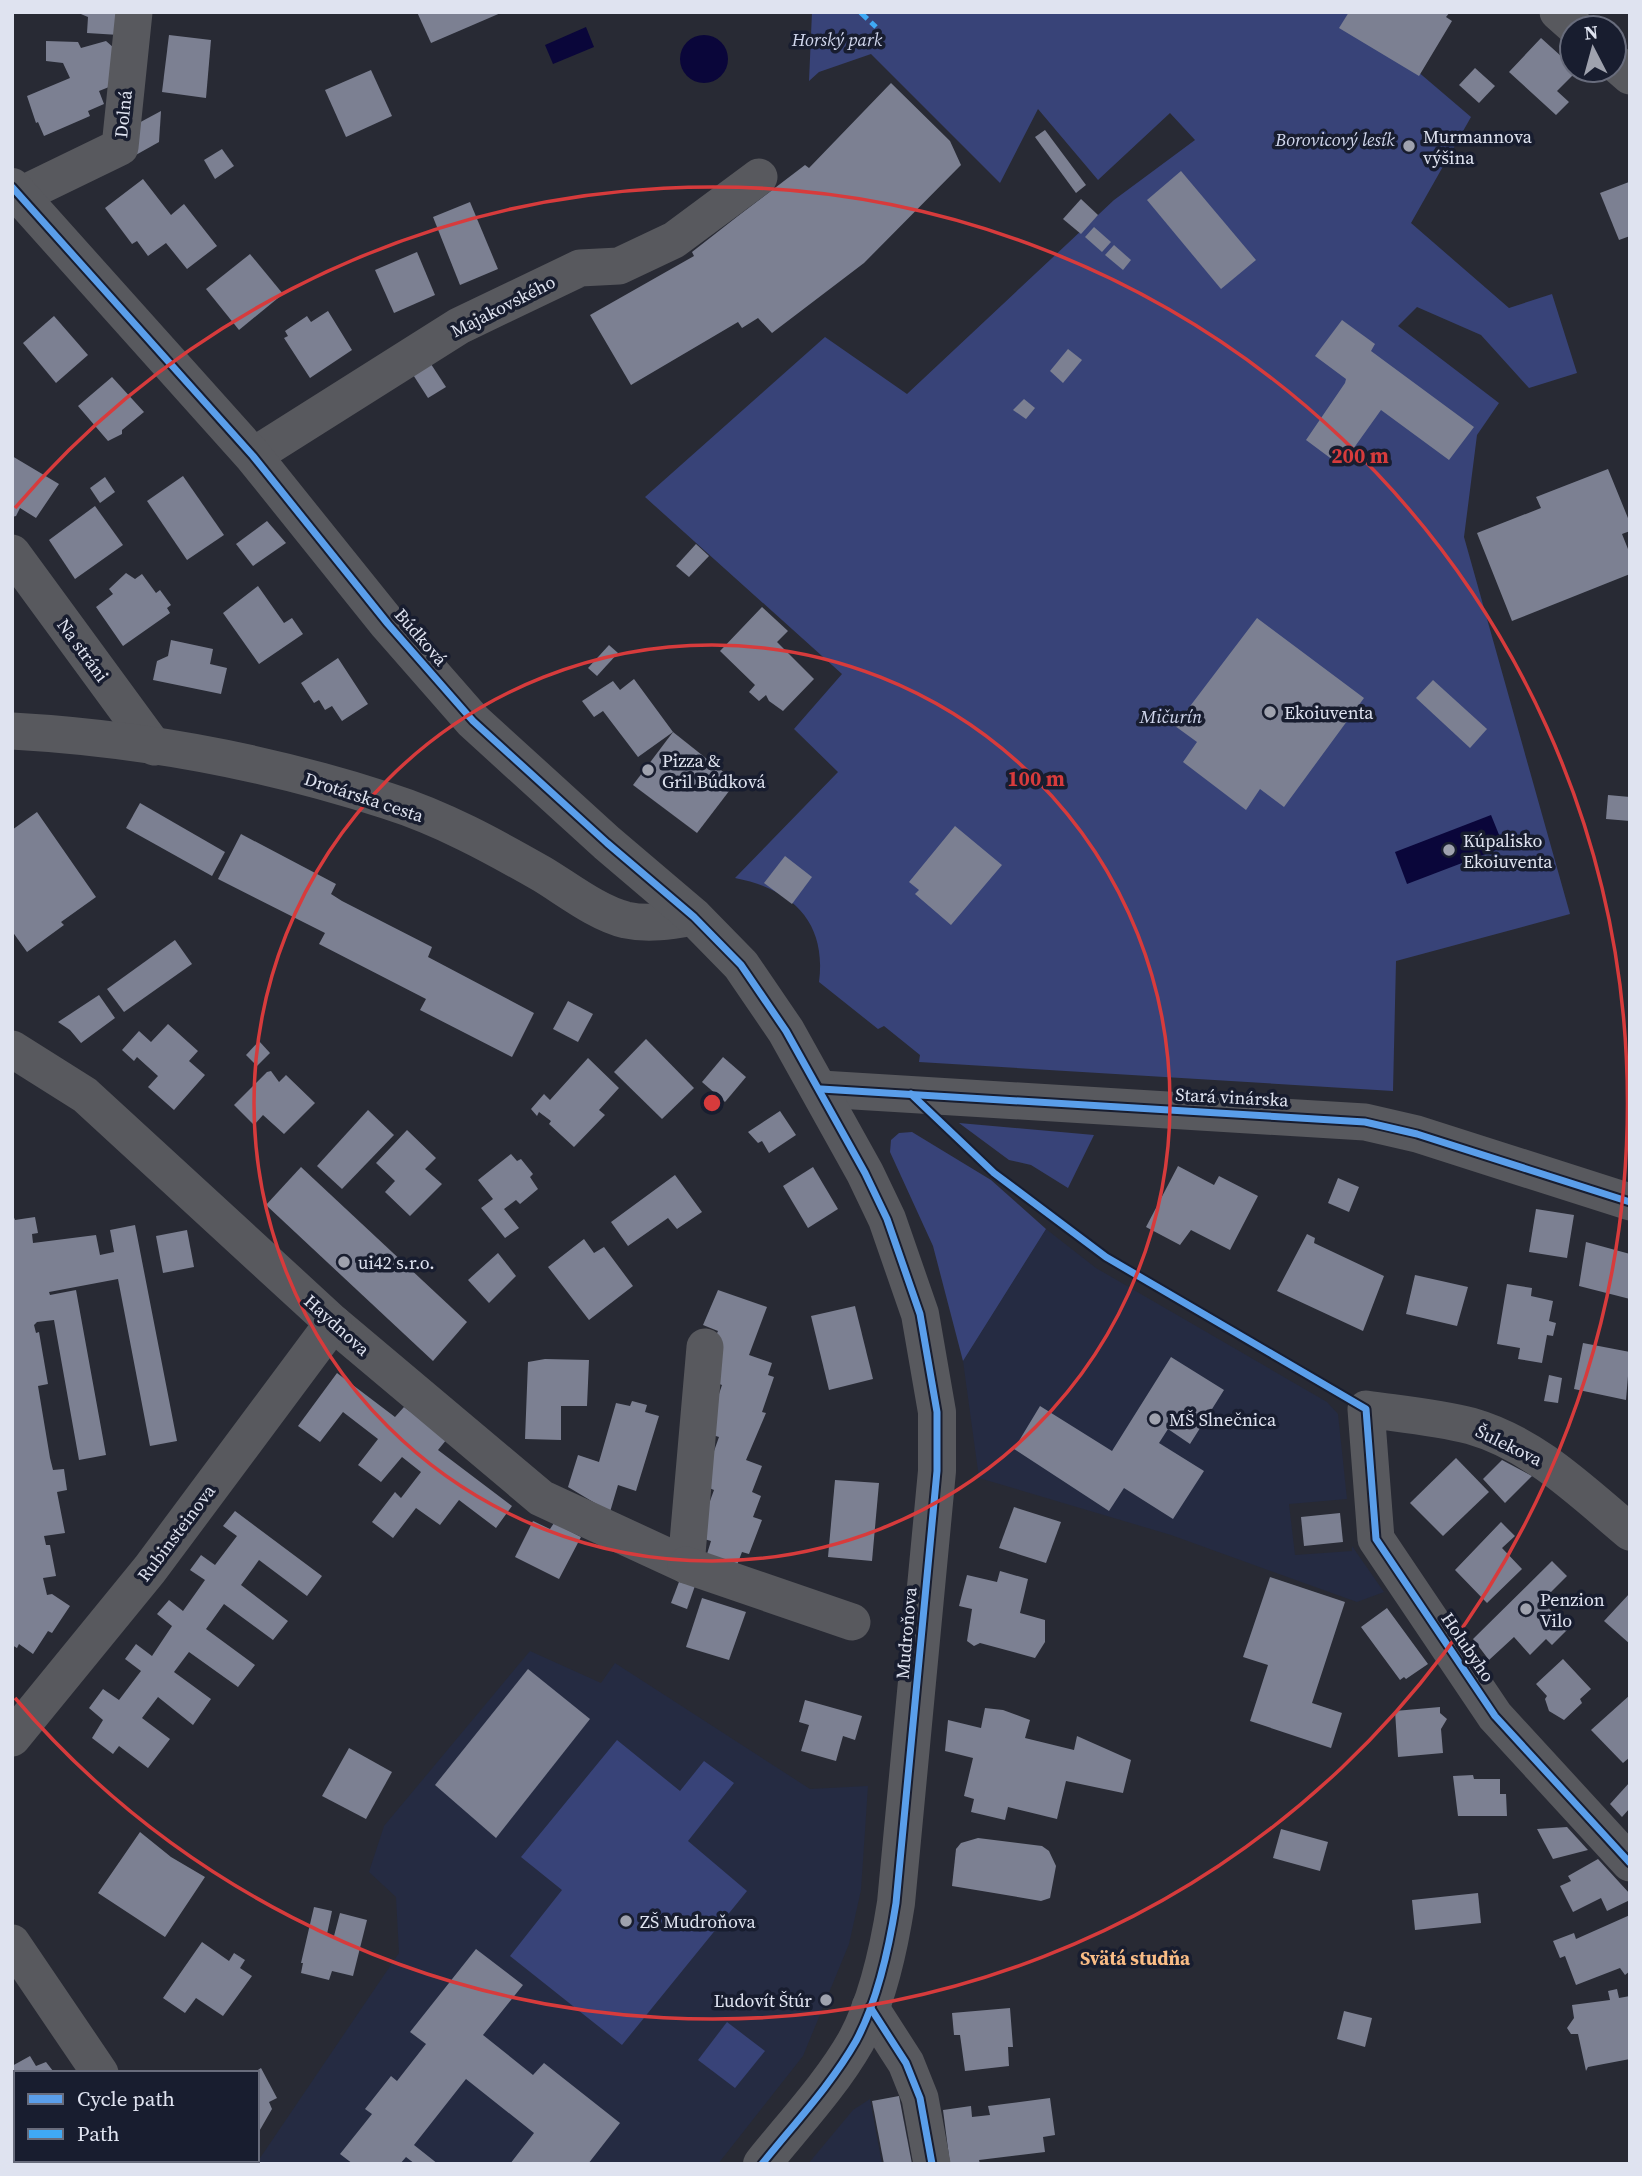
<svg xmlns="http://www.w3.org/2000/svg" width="1642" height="2176" font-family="'Source Serif 4',serif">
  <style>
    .built { fill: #252b42 }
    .green { fill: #384378 }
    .water { fill: #0a063a }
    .building { fill: #7c8092 }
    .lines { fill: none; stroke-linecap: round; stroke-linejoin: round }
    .minor { stroke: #58595e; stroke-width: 37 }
    .tertiary { stroke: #58595e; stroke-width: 38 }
    .quiet { stroke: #3fa9f5; stroke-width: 5; stroke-dasharray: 10 5; stroke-linecap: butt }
    .cycleway-casing { stroke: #181d2f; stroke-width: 11 }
    .cycleway { stroke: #5a9eea; stroke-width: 7 }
    .ring { fill: none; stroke: #d73b3c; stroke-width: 3.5 }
    .poi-dot { fill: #9fa2ae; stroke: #181d2f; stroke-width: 2.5 }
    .labels { text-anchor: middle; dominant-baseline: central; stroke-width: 7; stroke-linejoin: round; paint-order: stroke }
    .park-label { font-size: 18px; font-style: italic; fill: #d1d7ed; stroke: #181d2f }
    .street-label { font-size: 18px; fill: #dfe3f0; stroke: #181d2f }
    .poi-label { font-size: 18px; fill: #dfe3f0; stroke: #181d2f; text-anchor: start }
    .neighbourhood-label { font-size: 19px; font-weight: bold; fill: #f9bc85; stroke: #181d2f }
    .centre { fill: #d73b3c; stroke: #181d2f; stroke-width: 3.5 }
    .ring-label { font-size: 21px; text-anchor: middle; font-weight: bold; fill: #d73b3c; stroke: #181d2f; stroke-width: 7; stroke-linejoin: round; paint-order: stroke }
  </style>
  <rect width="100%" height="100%" fill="#282a34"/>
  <g class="built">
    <polygon points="1046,1229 1096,1268 1327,1402 1338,1414 1347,1499 1289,1504 1295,1555 1352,1551 1352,1546 1384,1592 1357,1602 1171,1535 979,1478 963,1361"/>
    <polygon points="530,1651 601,1683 615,1663 810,1789 868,1786 861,1890 849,1944 803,2056 718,2164 256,2164 399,1953 396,1897 369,1872 384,1826"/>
    <polygon points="870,2099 882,2164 808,2164 853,2110"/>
  </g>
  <g class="green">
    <path d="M812,12H1348L1471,117L1411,223L1509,308L1552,294L1577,373L1529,388L1481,335L1417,307L1398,326L1499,403L1477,435L1464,537L1570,914L1396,961L1393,1091L919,1062L920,1055L884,1026L878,1029L819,982C827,921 791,889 735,878L838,772L794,729L842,674L645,497L825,337L907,394L1114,200L1195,140L1170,113L1098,180L1038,109L1000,183L871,54L819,72L809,81Z"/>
    <polygon points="959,1123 1094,1135 1068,1188 1031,1165 1009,1160"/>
    <polygon points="912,1132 991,1180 1046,1229 963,1361 933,1246 890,1152 891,1140 899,1133"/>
    <polygon points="617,1740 680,1791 704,1761 734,1783 688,1841 747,1891 622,2045 510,1956 562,1890 521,1857"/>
    <polygon points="727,2022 765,2051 735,2088 698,2060"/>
  </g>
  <g class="water">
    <polygon points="586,27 594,47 553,64 545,45"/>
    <circle cx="704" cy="59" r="24"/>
    <polygon points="1491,815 1504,847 1407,884 1395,852"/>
  </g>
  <g class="building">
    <polygon points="76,12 121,12 119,35 87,33 88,17"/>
    <polygon points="417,12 503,12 431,43"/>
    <polygon points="1349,12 1450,12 1446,17 1452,21 1419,76 1339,28"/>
    <polygon points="169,35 211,40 206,98 162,92"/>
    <polygon points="1541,38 1572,66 1572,70 1578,70 1557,91 1569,102 1556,115 1509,72"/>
    <polygon points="46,41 78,42 81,48 106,41 114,48 109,87 99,91 104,104 88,111 90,116 44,136 38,122 36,123 27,96 70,78 63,63 46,61"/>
    <polygon points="1475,68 1495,86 1479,103 1459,85"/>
    <polygon points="371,70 392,116 346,137 325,90"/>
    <polygon points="891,83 950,141 961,165 864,263 772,333 758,318 742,328 738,322 631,385 590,315 694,256 692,252 738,216 805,165 809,168"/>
    <polygon points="161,111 159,142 134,156 135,125"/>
    <polygon points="1045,130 1086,185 1076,193 1035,137"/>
    <polygon points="222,149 234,166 215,179 204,160"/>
    <polygon points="1181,171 1256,260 1221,289 1147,200"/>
    <polygon points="143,179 171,215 184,204 217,246 187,269 166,243 148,256 137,241 132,244 105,208"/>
    <polygon points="1629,182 1630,236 1619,240 1600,193"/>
    <polygon points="1081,199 1098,215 1081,234 1063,219"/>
    <polygon points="470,202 498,269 460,285 433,217"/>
    <polygon points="1094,227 1111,242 1102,252 1085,237"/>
    <polygon points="1114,245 1131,260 1123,270 1105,255"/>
    <polygon points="417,252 435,295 394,313 375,270"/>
    <polygon points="250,254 283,294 239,330 206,289"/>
    <polygon points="328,311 352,350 310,378 284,338 288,336 285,331 307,316 311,322"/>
    <polygon points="54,316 88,355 56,383 23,343"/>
    <polygon points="1342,320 1375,344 1371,351 1474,427 1449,460 1381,410 1341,466 1306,440 1345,383 1346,379 1315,356"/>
    <polygon points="1068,349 1082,360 1063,383 1050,371"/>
    <polygon points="427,358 446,387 428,398 410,370"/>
    <polygon points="112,377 144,412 122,430 122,434 108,441 78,406"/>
    <polygon points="1024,399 1035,408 1026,419 1013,410"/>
    <polygon points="12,456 59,484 36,518 20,508 16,516 12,517"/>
    <polygon points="1608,469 1630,523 1630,531 1622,534 1630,554 1630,574 1512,621 1477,533 1541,508 1536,497"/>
    <polygon points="183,476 224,535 187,560 147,501"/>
    <polygon points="105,477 115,492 100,503 90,488"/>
    <polygon points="95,506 123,545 75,579 49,540"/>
    <polygon points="267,521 286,543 253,566 236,544"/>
    <polygon points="696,544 709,556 689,577 676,566"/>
    <polygon points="126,573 135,579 142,574 156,593 160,590 171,605 167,608 170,613 123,646 96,607 113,594 109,589"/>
    <polygon points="258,586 284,623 292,618 303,634 259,664 223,613"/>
    <polygon points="762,607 788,631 777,642 814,679 783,711 769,701 766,695 759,701 749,692 755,685 720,651"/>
    <polygon points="1257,618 1364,698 1284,807 1260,789 1246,810 1183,762 1197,742 1175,726"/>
    <polygon points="171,640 213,649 210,664 227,668 221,694 153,680 157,661 168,656"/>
    <polygon points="609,645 618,653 597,676 588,668"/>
    <polygon points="338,658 368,704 342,721 332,706 325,710 319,700 314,703 301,683"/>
    <polygon points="634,679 673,732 638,757 603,711 594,717 582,701 613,681 620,690"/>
    <polygon points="1433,680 1487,729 1470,748 1416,698"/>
    <polygon points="673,732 736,782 697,833 633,785"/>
    <polygon points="1608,795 1630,797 1630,821 1606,819"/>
    <polygon points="140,803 225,852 212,876 126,828"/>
    <polygon points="37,812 96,897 61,922 64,925 27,952 12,931 12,830"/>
    <polygon points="955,826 1002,865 951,925 915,894 919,890 909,882"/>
    <polygon points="241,834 336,884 331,894 342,901 432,947 428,957 534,1013 512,1057 420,1010 426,999 319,944 325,933 218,879"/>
    <polygon points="785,856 812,877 792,904 764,883"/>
    <polygon points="175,940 192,964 124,1012 107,989"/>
    <polygon points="99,995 115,1018 81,1043 70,1030 58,1022"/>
    <polygon points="568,1001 593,1014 578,1042 553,1029"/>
    <polygon points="168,1024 198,1051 189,1061 205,1075 174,1110 148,1087 158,1076 137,1057 134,1061 122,1050 139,1031 151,1042"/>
    <polygon points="646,1039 694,1088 662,1119 614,1072"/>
    <polygon points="259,1041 270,1053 257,1066 246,1055"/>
    <polygon points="723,1057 746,1077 725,1102 702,1082"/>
    <polygon points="588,1058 619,1088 599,1110 605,1115 574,1147 549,1124 551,1121 539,1112 537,1116 531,1109 544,1094 550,1100"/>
    <polygon points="271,1071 279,1082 286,1075 315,1103 284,1134 263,1115 254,1125 234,1105 267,1072"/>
    <polygon points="368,1110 394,1135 342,1189 317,1166"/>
    <polygon points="780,1111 796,1135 769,1153 762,1141 758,1143 748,1132"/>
    <polygon points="407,1130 436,1158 425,1169 442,1184 410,1216 385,1192 395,1181 376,1163"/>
    <polygon points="511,1154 517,1161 521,1159 533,1174 530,1177 538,1189 520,1204 516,1200 504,1209 519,1228 505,1238 481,1208 493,1199 478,1180"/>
    <polygon points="1178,1166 1214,1185 1219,1176 1258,1196 1230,1250 1191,1230 1180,1245 1146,1227"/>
    <polygon points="301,1167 467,1322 433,1361 266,1205"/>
    <polygon points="813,1167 838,1209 808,1228 783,1186"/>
    <polygon points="675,1175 702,1212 677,1229 668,1218 628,1246 611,1222"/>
    <polygon points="1338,1178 1359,1187 1349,1212 1328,1203"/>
    <polygon points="1536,1209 1574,1215 1567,1258 1529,1252"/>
    <polygon points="12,1213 15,1220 35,1217 38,1233 32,1234 33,1243 96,1235 100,1255 114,1252 110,1230 135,1225 177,1441 150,1446 118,1279 49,1292 50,1295 76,1290 106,1455 79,1460 54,1320 37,1322 34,1325 36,1333 39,1332 48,1384 38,1386 50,1458 53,1470 64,1469 67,1490 57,1492 65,1533 44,1536 46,1545 50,1545 56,1576 43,1578 47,1595 52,1594 70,1606 52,1633 48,1631 33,1654 19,1644 17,1648 12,1645"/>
    <polygon points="187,1230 194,1267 163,1273 156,1236"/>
    <polygon points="1307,1234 1315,1238 1314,1243 1384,1276 1363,1331 1277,1291"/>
    <polygon points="584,1239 594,1253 604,1247 633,1286 589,1320 548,1267"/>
    <polygon points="1586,1242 1630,1254 1630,1299 1579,1286"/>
    <polygon points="498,1253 516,1276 489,1303 468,1280"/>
    <polygon points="1415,1275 1468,1287 1457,1326 1406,1314"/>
    <polygon points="1507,1284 1532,1288 1531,1296 1553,1301 1549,1321 1556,1323 1553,1336 1547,1335 1542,1363 1518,1359 1520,1348 1497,1344"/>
    <polygon points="718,1290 767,1307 749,1355 772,1363 768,1375 774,1377 762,1412 766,1413 746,1460 762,1466 752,1492 761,1496 753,1517 762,1520 749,1554 742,1552 737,1565 707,1554 711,1541 697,1537 714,1490 702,1485 719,1437 706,1433 722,1385 709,1380 713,1342 718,1331 703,1325"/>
    <polygon points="855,1306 873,1379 829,1390 811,1316"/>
    <polygon points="1583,1343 1630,1352 1626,1400 1574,1389"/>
    <polygon points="1171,1357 1224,1390 1190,1444 1168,1429 1159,1443 1204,1471 1173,1519 1124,1488 1109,1511 1014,1449 1040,1406 1112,1451"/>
    <polygon points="545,1359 589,1360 587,1406 561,1406 561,1440 525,1439 528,1362"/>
    <polygon points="337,1373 395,1417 404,1407 447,1439 438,1450 512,1506 496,1528 459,1500 440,1525 416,1508 393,1538 372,1522 395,1492 401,1498 421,1472 402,1457 381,1482 358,1465 378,1439 343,1412 320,1442 298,1426"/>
    <polygon points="1549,1375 1562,1378 1558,1403 1544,1401"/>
    <polygon points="632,1401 647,1405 645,1412 659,1416 636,1491 618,1485 610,1512 568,1487 578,1455 599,1462 616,1403 630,1406"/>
    <polygon points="1456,1458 1489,1492 1443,1536 1410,1503"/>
    <polygon points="1502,1460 1532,1476 1505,1503 1483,1479"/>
    <polygon points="835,1480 879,1483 872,1561 828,1557"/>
    <polygon points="1014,1507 1061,1522 1046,1563 999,1548"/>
    <polygon points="235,1511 322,1576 307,1596 259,1560 241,1585 288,1621 273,1640 224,1604 206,1629 255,1665 238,1687 189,1652 174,1672 211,1699 193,1725 158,1697 142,1718 170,1739 148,1768 119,1746 113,1754 92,1738 103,1720 89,1708 103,1689 119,1700 141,1671 125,1659 136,1644 152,1656 172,1626 157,1614 169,1600 183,1611 205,1580 190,1570 201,1555 215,1565 237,1536 223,1526"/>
    <polygon points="1340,1513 1343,1542 1304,1546 1301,1517"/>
    <polygon points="533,1521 550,1529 554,1523 581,1537 559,1579 515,1557"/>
    <polygon points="1501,1522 1515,1536 1502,1548 1522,1569 1487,1603 1455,1570"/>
    <polygon points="1552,1561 1567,1576 1542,1601 1568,1629 1552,1645 1546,1639 1530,1655 1514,1637 1489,1660 1473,1639"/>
    <polygon points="1000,1571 1028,1579 1020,1613 1045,1620 1045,1642 1035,1658 980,1643 974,1646 967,1641 972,1609 959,1606 967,1575 997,1582"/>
    <polygon points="682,1574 697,1580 687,1609 671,1603"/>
    <polygon points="1270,1577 1345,1602 1312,1703 1342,1713 1331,1748 1250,1721 1268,1665 1243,1657"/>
    <polygon points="1630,1593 1630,1644 1604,1621"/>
    <polygon points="702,1598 746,1612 729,1660 686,1647"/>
    <polygon points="1387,1608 1428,1664 1406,1679 1404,1677 1400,1680 1361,1627"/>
    <polygon points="1563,1659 1591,1689 1580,1699 1582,1703 1564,1720 1549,1711 1545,1699 1547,1696 1536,1684"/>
    <polygon points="528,1669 590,1719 496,1838 435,1785"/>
    <polygon points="1630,1695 1630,1757 1623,1763 1591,1730"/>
    <polygon points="805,1700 862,1716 855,1740 843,1736 836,1761 801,1751 809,1725 799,1722"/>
    <polygon points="1440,1707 1440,1713 1447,1719 1441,1729 1443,1753 1398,1757 1395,1711"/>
    <polygon points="985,1708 1003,1710 1030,1720 1025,1738 1074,1750 1077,1736 1131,1760 1123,1793 1066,1781 1057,1819 1008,1807 1005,1820 971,1812 974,1799 964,1796 973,1758 945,1751 948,1720 981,1728"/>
    <polygon points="349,1748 392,1772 366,1819 322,1796"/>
    <polygon points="1473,1775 1474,1779 1500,1779 1500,1794 1506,1794 1507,1816 1458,1816 1453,1776"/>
    <polygon points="1630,1782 1630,1808 1622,1817 1610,1804"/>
    <polygon points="1567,1827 1588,1850 1553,1859 1537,1829"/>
    <polygon points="1281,1829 1328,1842 1320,1871 1273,1858"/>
    <polygon points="140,1832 171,1857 205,1877 165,1937 98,1893"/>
    <polygon points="978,1838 1042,1846 1049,1851 1056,1866 1050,1898 1041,1901 952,1886 956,1849 961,1843"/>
    <polygon points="1598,1859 1630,1894 1630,1900 1607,1911 1601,1898 1573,1912 1560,1886 1571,1881 1568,1876"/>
    <polygon points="1478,1893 1481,1923 1415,1930 1412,1900"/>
    <polygon points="314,1907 332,1911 327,1934 334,1936 340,1913 367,1920 353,1976 332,1971 329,1980 301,1973 303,1963 301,1963"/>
    <polygon points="1630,1915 1630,1971 1625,1975 1620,1968 1576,1985 1565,1956 1560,1958 1553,1941 1574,1933 1576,1939"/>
    <polygon points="202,1942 229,1961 234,1953 245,1960 240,1968 252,1976 223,2016 196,1998 185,2013 163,1998"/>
    <polygon points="476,1949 523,1985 483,2035 533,2075 544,2063 620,2123 588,2164 510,2164 534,2133 466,2079 414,2145 438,2164 415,2164 406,2157 400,2164 353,2164 340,2154 372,2114 365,2109 391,2076 397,2081 426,2044 410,2032"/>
    <polygon points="1617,1989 1619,1998 1630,1996 1630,2059 1588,2067 1586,2071 1578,2034 1571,2034 1567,2028 1574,2018 1572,2005 1610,2000 1608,1991"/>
    <polygon points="1010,2008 1013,2047 1008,2047 1009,2066 965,2071 960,2035 954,2035 952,2013"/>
    <polygon points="1344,2011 1372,2018 1365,2047 1337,2039"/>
    <polygon points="30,2056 36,2066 46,2062 53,2071 16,2073 16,2132 12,2126 12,2066"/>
    <polygon points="261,2068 277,2098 269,2102 272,2109 257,2135 257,2073 253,2073"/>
    <polygon points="899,2096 912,2164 884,2164 872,2101"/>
    <polygon points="1050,2098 1055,2135 1043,2137 1045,2152 979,2160 980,2164 950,2164 943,2110 971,2106 972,2117 990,2115 988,2106"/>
    <polygon points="27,2160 82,2160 85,2164 23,2164"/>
  </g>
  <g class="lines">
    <g class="minor">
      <polyline points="1558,12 1576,28"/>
      <polyline points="1614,62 1630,76"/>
      <polyline points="19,196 120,147 134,12"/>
      <polyline points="253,456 459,326 580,268 619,266 674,240 759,177"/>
      <polyline points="12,553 154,747"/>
      <path d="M12,731C138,738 268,762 388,801C442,818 493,846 542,874C567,889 597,913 626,920C649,925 671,921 694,917"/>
      <polyline points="12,1049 85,1095 333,1323 541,1498 686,1565 705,1347"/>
      <polyline points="821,1089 1365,1122 1417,1134 1630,1202"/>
      <path d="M1630,1532C1581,1491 1534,1444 1471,1426C1437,1417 1401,1414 1366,1409L1376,1539L1495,1716L1630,1863"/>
      <polyline points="686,1565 852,1622"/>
      <polyline points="12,1738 150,1569 333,1323"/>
      <polyline points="12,1943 100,2073"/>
      <polyline points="870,2007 906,2063 920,2098 932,2164"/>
      <polyline points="162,2160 164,2164"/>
    </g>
    <path class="tertiary" d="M12,187L253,456L388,624L473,721L607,843L694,917L741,965L786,1031L865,1173L887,1219L920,1314L937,1412V1471L896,1903C889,1948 878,2000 856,2041C831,2085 794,2124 762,2164"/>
    <polyline class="quiet" points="860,12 876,27"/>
    <g class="cycleway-casing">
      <g id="cycleway">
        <path d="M12,187L253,456L388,624L473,721L607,843L694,917L741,965L786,1031L865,1173L887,1219L920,1314L937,1412V1471L896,1903C889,1948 878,2000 856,2041C831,2085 794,2124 762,2164"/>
        <polyline points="821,1089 1365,1122 1417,1134 1630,1202"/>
        <polyline points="911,1094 994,1173 1106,1257 1366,1409 1376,1539 1495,1716 1630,1863"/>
        <polyline points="870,2007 906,2063 920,2098 932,2164"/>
      </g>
    </g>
    <use href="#cycleway" class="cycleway"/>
  </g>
  <g class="ring">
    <circle cx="712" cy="1103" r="458"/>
    <path d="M15 508A916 916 0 1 1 15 1698"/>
  </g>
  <g class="poi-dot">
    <circle cx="1409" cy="146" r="7"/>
    <circle cx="1270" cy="712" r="7"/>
    <circle cx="648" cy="770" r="7"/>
    <circle cx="1449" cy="850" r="7"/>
    <circle cx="344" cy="1262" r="7"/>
    <circle cx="1155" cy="1419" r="7"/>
    <circle cx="1526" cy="1609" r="7"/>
    <circle cx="626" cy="1921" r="7"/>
    <circle cx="826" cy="2000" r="7"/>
  </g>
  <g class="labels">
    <g class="park-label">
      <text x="837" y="39">Horský park</text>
      <text x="1335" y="139">Borovicový lesík</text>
      <text x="1171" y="716">Mičurín</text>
    </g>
    <g class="street-label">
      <text transform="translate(123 114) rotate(-84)">Dolná</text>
      <text transform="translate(503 306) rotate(-27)">Majakovského</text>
      <text transform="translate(421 637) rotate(49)">Búdková</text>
      <text transform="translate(83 650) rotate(54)">Na stráni</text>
      <text transform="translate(364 797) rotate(18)">Drotárska cesta</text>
      <text transform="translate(1232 1097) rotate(3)">Stará vinárska</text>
      <text transform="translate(337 1325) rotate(42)">Haydnova</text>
      <text transform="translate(1509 1445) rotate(26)">Šulekova</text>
      <text transform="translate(176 1533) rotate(-53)">Rubinsteinova</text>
      <text transform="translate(906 1633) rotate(-85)">Mudroňova</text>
      <text transform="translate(1468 1647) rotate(56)">Holubyho</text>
    </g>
    <g class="poi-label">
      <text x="1423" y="136">Murmannova<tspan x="1423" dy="21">výšina</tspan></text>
      <text x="1284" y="712">Ekoiuventa</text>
      <text x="662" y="760">Pizza &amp;<tspan x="662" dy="21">Gril Búdková</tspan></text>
      <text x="1463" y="840">Kúpalisko<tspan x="1463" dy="21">Ekoiuventa</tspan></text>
      <text x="358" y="1262">ui42 s.r.o.</text>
      <text x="1169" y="1419">MŠ Slnečnica</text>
      <text x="1540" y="1599">Penzion<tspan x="1540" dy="21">Vilo</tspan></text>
      <text x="640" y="1921">ZŠ Mudroňova</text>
      <text x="812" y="2000" text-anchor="end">Ľudovít Štúr</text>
    </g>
    <g class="neighbourhood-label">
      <text x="1135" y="1958">Svätá studňa</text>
    </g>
  </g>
  <circle cx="712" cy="1103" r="10" class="centre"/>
  <g class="ring-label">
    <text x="1360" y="463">200 m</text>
    <text x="1036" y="786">100 m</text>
  </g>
  <rect width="1642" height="2176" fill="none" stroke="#dfe3f0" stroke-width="28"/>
  <rect x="14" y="2071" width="245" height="91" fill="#181d2f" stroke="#686c7c" stroke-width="2"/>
  <rect x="28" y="2094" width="35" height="10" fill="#5a9eea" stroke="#686c7c" stroke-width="2"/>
  <text x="77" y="2106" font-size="21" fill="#dfe3f0">Cycle path</text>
  <rect x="28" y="2129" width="35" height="10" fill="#3fa9f5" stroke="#686c7c" stroke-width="2"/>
  <text x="77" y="2141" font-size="21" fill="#dfe3f0">Path</text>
  <g transform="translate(1593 49) rotate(354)"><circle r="33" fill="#181d2f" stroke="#686c7c" stroke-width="2"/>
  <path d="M0-5L12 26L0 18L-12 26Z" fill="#9fa2ae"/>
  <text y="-10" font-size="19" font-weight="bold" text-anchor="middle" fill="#dfe3f0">N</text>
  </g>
</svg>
